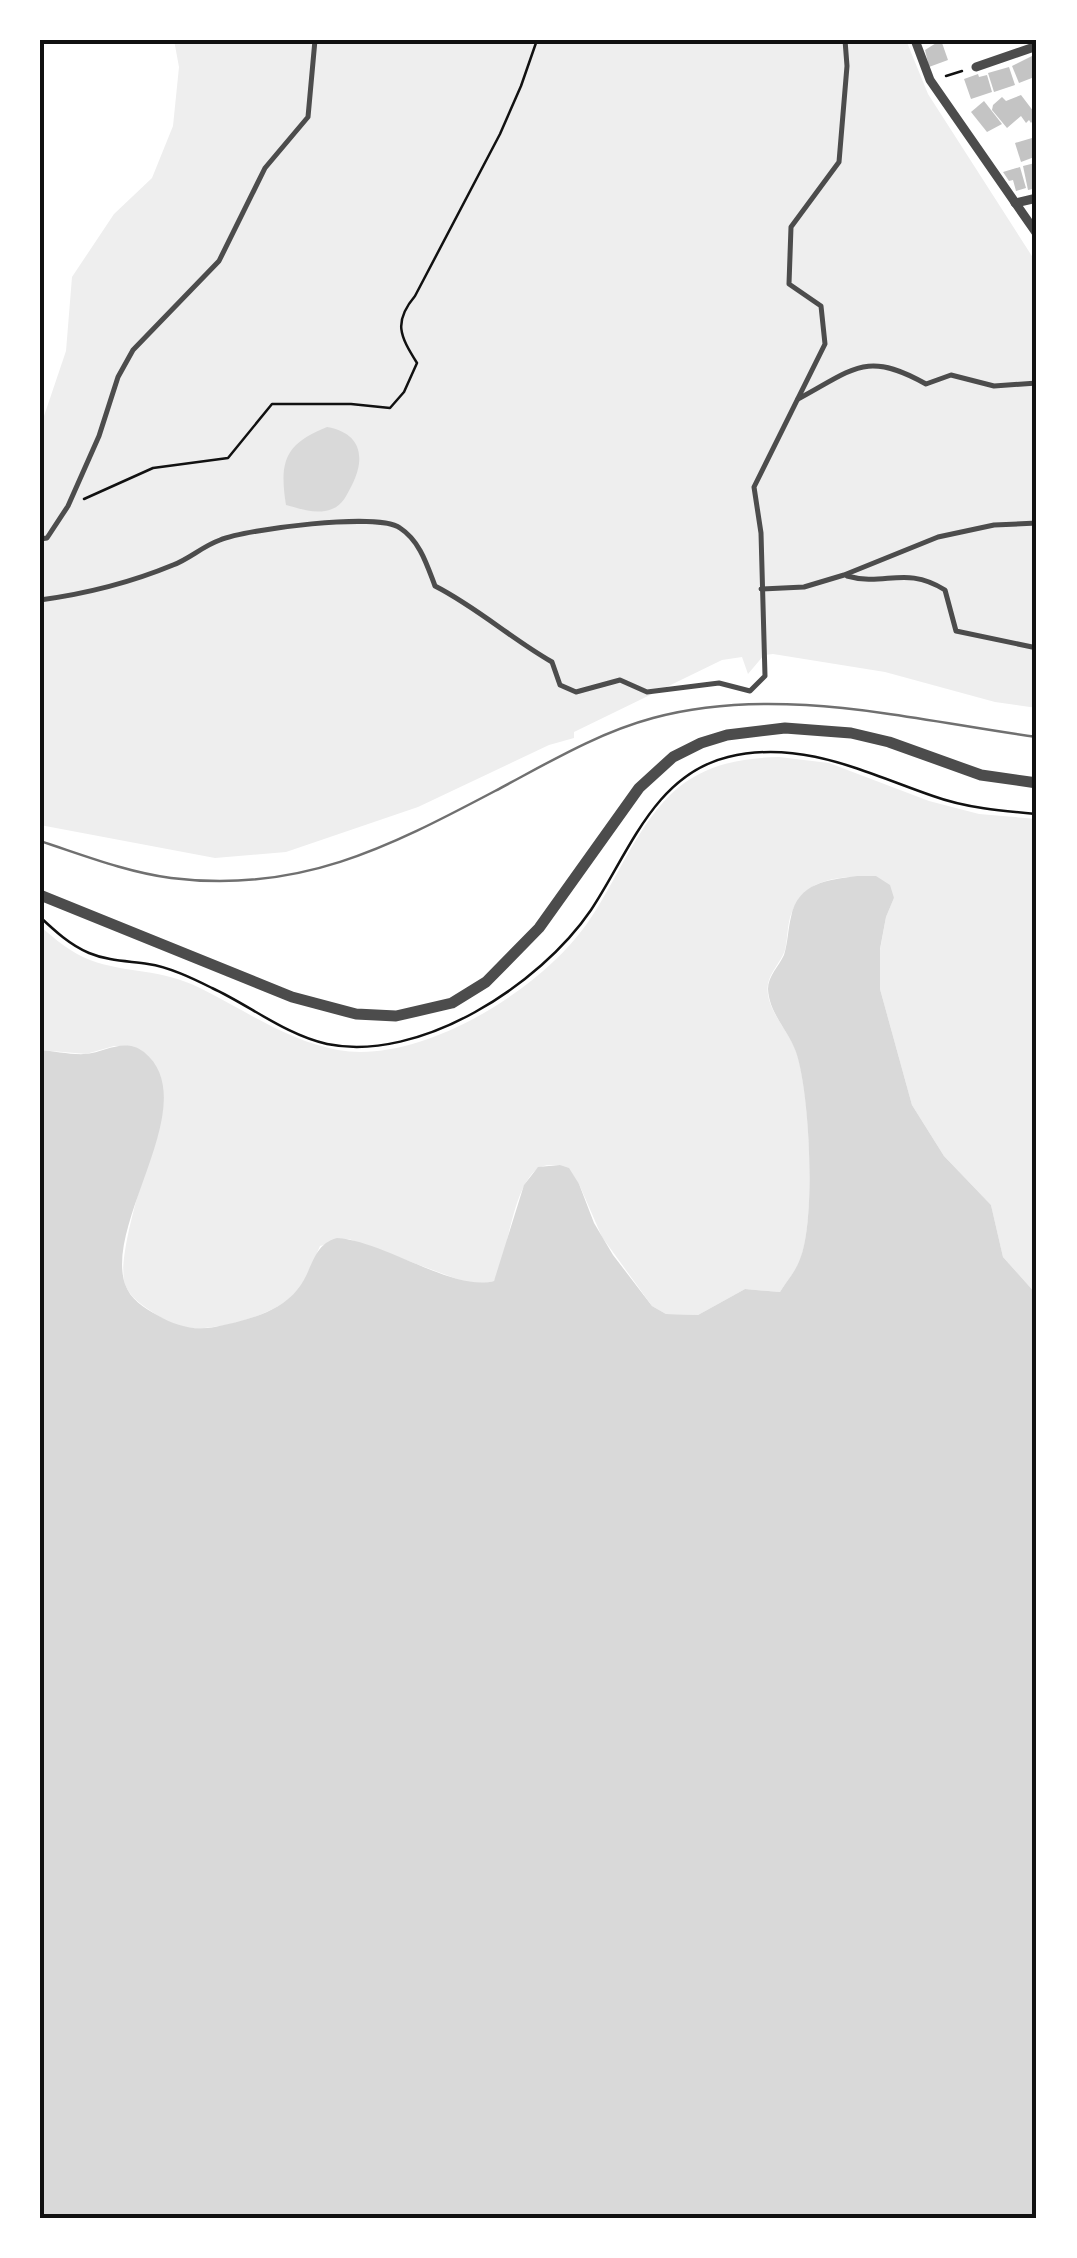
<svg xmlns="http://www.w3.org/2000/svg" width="1077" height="2258" font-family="'Space Grotesk',sans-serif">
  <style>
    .green { fill: #eee }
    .water { fill: #d9d9d9 }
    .building { fill: #c4c4c4 }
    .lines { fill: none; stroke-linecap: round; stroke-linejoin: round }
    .path { stroke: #111; stroke-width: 2.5 }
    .service { stroke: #4c4c4c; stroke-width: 5 }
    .minor { stroke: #4c4c4c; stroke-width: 9 }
    .tertiary { stroke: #4c4c4c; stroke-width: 11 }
    .tram { stroke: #707070; stroke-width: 2.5 }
    .neatline { fill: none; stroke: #111; stroke-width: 4 }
  </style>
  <rect width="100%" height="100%" fill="#fff"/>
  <g class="green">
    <polygon points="174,40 906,40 928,94 1037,264 1037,708 995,702 885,672 773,654 764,655 748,674 742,657 722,660 574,732 574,738 549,745 418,807 286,852 215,858 40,825 42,422 66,351 72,277 114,214 152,178 173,126 179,67"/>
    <path d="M779,757L829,763L929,801L979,814L1037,819V1295L1003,1257L991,1205L944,1156L912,1105L880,989V950L886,917L894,898L876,877C843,876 806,876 792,912C787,923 788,938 785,950C781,962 770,972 768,984C764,1009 790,1031 797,1054C810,1096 816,1219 800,1260C796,1271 786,1282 780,1292L745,1289L698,1315L666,1314L652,1306L602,1237L579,1184L560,1165C552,1165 544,1164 537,1169C512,1189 509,1251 494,1281L477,1285L465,1282L349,1239L320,1246C313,1261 307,1281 295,1294C273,1316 209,1335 179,1326C168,1323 155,1314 145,1307C137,1301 129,1295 125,1284C115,1255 153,1148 162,1112L130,1046H114L86,1054L40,1050V926C55,939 71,953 90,960C128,974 160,968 200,988C245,1010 287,1041 338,1050C420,1065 539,991 586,925C617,882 637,822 679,787C708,764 742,758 779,757Z"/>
  </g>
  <g class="water">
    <path d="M327,427C361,433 366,457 352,485C347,494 343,505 332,509C317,515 301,509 286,505C279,461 285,444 327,427Z"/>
    <path d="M857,876H876L890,885L894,898L886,917L880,949V989L912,1105L944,1156L991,1205L1003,1257L1037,1295V2218H40V1050C54,1051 71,1055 86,1054C105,1052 125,1037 144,1052C205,1102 104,1221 125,1284C130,1299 144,1308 157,1315C176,1326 194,1331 215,1327C243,1321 279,1313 297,1290C313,1272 311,1245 337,1238C385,1241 453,1292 494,1281L524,1185L538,1167L560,1165L569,1168L579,1184L594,1223L613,1255L652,1306L666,1314L698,1315L745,1289L780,1292C786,1282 796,1271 800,1259C816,1220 810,1093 796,1052C788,1030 769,1013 768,989C768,976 779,966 784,955C788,942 788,929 791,917C798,882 828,880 857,876Z"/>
  </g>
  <g class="building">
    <polygon points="941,40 948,60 929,67 925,50"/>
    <polygon points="1032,56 1037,76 1019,83 1012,66"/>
    <polygon points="1009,67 1015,85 994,92 988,73"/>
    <polygon points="978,74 979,77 987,75 992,92 971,99 964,79"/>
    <polygon points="1021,95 1037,116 1031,123 1029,120 1026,123 1021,116 1007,128 992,110 993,105 1002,97 1006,101"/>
    <polygon points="984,101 1002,124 987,132 971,112"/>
    <polygon points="1032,138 1037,156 1021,162 1015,143"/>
    <polygon points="1035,163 1037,188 1028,190 1023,166"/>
    <polygon points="1020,167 1026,188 1016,191 1013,180 1009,181 1003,172"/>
  </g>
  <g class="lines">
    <g class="path">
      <polyline points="946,76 962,71"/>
      <path d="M84,499L153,468L228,458L272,404H351L390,408L404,392L417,363C400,336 393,322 415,296L500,134L521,86L537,40"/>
      <path d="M40,917C55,931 70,945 89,953C108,961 128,961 148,964C169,967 192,978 212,988C249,1005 286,1035 327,1044C420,1063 540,985 591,910C629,853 654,775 728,757C802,739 866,773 933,796C966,808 1002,811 1037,814"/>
    </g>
    <g class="service">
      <path d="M798,399C854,369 866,350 926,384L951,375L994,386L1037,383"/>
      <polyline points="40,539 47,538 68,506 99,436 118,377 133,350 219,261 265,168 308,117 315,40"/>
      <path d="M847,576C885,587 905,565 945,590L956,631L1037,648"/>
      <polyline points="761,589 804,587 844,575 938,537 994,525 1037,523"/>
      <path d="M40,600C84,594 132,582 173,565C189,559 203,546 220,540C247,529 378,512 400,528C420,541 427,565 435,586C478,608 510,638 552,662L560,685L576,692L620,680L647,692L719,683L750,691L765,676L761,533L754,487L825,344L821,306L789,284L791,227L839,162L847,66L845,40"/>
    </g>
    <g class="minor">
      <polyline points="915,40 930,80 1037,234"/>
      <polyline points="976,67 1037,46"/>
      <polyline points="1015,203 1037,198"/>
    </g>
    <polyline class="tertiary" points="40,895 292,997 356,1014 396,1016 452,1003 486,982 539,928 639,788 673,757 701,743 727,735 785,728 851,733 889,742 981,775 1037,783"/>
    <path class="tram" d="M40,841C83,855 126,872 171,878C298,894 387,848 495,791C546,764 597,733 653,718C777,684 913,720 1037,737"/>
  </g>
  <rect width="1077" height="2258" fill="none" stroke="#ffffff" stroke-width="85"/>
  <rect x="42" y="42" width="992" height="2174" class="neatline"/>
</svg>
